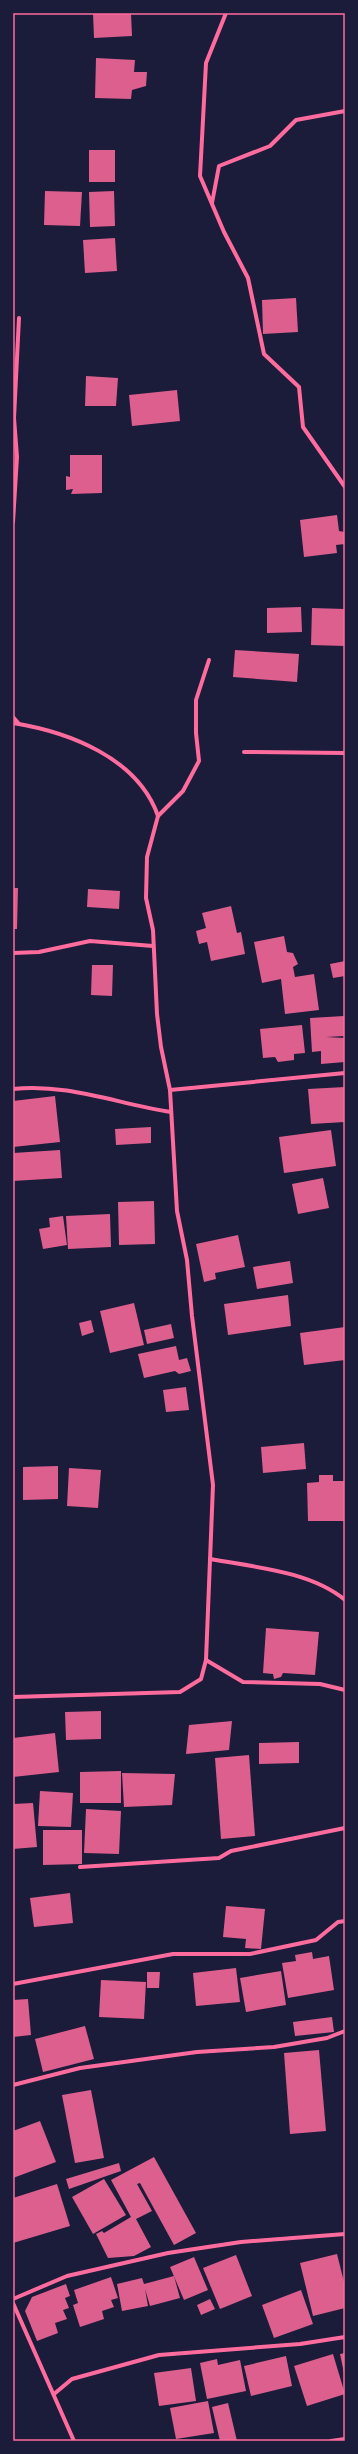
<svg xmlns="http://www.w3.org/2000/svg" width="358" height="2454" font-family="'PT Sans Narrow',sans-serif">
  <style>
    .building { fill: #dd5f8e }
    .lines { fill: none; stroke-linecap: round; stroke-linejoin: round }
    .minor { stroke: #ff6b9d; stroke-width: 4 }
    .neatline { fill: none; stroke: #ff6b9d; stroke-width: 1.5 }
  </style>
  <rect width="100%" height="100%" fill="#1b1b3a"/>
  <g class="building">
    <polygon points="93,13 131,13 132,36 94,38"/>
    <polygon points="96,58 135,60 134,72 147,72 146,86 132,90 131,99 95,98"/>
    <rect x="89" y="150" width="26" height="32"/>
    <polygon points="45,191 82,192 80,226 44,225"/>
    <polygon points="114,191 115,226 90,227 89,192"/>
    <polygon points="115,238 117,271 85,273 83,240"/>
    <polygon points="296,298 298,332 263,334 262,300"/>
    <polygon points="86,376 118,378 116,406 85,406"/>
    <polygon points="177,390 180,421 132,426 129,395"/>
    <polygon points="70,455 102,455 102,493 71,494 73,489 66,490 66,476 70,477"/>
    <polygon points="337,515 339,531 345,532 345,544 336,545 337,553 304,557 300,520"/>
    <polygon points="301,607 302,632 267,633 267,608"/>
    <polygon points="312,608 345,609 345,646 311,645"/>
    <polygon points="235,650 299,654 297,682 233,677"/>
    <polygon points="13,888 18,888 17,929 13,929"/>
    <polygon points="88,889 120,891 119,909 87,907"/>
    <polygon points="231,906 237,933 241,932 245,954 211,961 207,942 199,944 196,931 206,928 202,913"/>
    <polygon points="284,936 287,952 293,953 298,964 293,967 295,977 314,974 319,1010 285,1014 281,979 262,983 254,942"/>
    <polygon points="345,961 345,976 333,978 330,964"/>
    <polygon points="92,965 113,965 112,996 91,995"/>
    <polygon points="344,1016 345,1036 326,1037 345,1038 345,1062 321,1064 321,1051 312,1052 310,1018"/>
    <polygon points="302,1025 305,1053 294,1054 294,1060 278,1062 275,1057 263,1058 260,1029"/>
    <polygon points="345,1087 345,1122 311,1124 308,1089"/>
    <polygon points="55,1096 60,1142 13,1147 13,1101"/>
    <polygon points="151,1127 151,1143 116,1145 115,1129"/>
    <polygon points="331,1130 336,1166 284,1173 279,1137"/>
    <polygon points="60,1150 62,1178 13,1181 13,1153"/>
    <polygon points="323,1178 329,1208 298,1214 292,1184"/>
    <polygon points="154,1201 155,1244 119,1245 118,1202"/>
    <polygon points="110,1214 111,1247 68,1249 66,1216"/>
    <polygon points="63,1216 67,1245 43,1249 39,1229 50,1227 49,1218"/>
    <polygon points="238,1235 245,1267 215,1273 216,1279 204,1282 196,1244"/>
    <polygon points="290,1261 293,1283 257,1289 253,1267"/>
    <polygon points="288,1295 291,1326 228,1335 224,1304"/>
    <polygon points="134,1303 144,1345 110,1353 100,1311"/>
    <polygon points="91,1320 94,1332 82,1336 79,1323"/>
    <polygon points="171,1324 174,1338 147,1344 144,1330"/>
    <polygon points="345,1327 345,1360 304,1365 300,1333"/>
    <polygon points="176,1346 179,1360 187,1358 191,1371 179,1374 175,1371 144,1378 138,1354"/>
    <polygon points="186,1387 189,1410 166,1412 163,1390"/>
    <polygon points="304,1443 306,1469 263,1473 261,1447"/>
    <polygon points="58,1466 58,1499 23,1500 23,1467"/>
    <polygon points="69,1468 101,1470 98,1508 67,1506"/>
    <polygon points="319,1475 333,1475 333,1481 345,1481 345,1521 308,1521 307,1483 319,1482"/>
    <polygon points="266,1628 319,1632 315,1675 283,1673 281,1677 274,1679 273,1674 263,1673"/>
    <polygon points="101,1711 101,1739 66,1740 65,1712"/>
    <polygon points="232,1721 229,1750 186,1754 189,1725"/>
    <polygon points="55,1733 59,1772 13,1777 13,1738"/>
    <polygon points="299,1742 299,1763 259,1764 259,1743"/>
    <polygon points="249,1755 255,1836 221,1839 215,1758"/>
    <polygon points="121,1771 121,1803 80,1803 80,1772"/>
    <polygon points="122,1773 175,1774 172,1805 124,1807"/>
    <polygon points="40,1791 73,1793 71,1827 38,1826"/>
    <polygon points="33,1803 37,1847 13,1849 13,1804"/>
    <polygon points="86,1809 121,1811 119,1854 84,1853"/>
    <polygon points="43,1830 82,1830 82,1864 43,1865"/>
    <polygon points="70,1893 73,1923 34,1927 30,1898"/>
    <polygon points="226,1906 265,1909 261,1949 245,1948 246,1939 223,1937"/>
    <polygon points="312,1952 313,1959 329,1956 334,1990 288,1998 282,1963 296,1961 295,1955"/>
    <polygon points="236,1968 240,2002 196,2006 193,1973"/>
    <polygon points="281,1971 286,2005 246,2012 240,1978"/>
    <polygon points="147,1972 160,1972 159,1988 147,1988"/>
    <polygon points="101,1980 146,1982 144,2019 99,2017"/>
    <polygon points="28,1999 31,2035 13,2037 13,2000"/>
    <polygon points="332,2017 334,2032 295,2036 293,2022"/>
    <polygon points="85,2026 94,2059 43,2072 35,2039"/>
    <polygon points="319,2050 326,2131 290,2134 284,2053"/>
    <polygon points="91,2090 104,2158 75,2163 62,2095"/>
    <polygon points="40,2121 56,2162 13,2178 13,2131"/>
    <polygon points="154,2157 196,2233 174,2245 140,2183 137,2184 152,2211 136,2219 151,2247 134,2256 108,2258 96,2234 102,2231 104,2233 131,2217 111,2180"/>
    <polygon points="119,2163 121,2171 69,2189 66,2179"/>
    <polygon points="104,2179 126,2215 93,2234 72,2197"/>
    <polygon points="57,2184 70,2226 13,2243 13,2198"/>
    <polygon points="337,2254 345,2286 345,2308 313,2316 300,2263"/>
    <polygon points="236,2255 252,2296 220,2309 203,2268"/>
    <polygon points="194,2257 208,2290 184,2300 170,2267"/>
    <polygon points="174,2276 180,2298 150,2306 145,2289 148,2306 122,2311 117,2284 142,2278 144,2284"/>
    <polygon points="111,2277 118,2298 111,2300 114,2307 102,2311 104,2319 80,2327 73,2305 78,2303 74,2290"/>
    <polygon points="66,2284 70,2296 65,2298 69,2308 63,2310 67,2319 55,2323 58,2333 37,2341 25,2311 32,2297"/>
    <polygon points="301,2290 313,2324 274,2338 262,2305"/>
    <polygon points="210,2299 215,2309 201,2315 197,2305"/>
    <polygon points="345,2353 345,2373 344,2373 340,2354"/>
    <polygon points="333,2354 345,2394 307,2406 294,2366"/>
    <polygon points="286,2356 292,2386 251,2396 244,2366"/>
    <polygon points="217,2359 218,2365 240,2360 246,2391 207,2399 200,2363"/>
    <polygon points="191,2368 196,2401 159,2406 154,2373"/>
    <polygon points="208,2401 214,2433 176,2439 170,2408"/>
    <polygon points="228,2403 237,2441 220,2441 212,2407"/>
  </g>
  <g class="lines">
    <g class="minor">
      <polyline points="226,13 206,63 200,176 224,232 248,278 264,354 299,387 303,427 345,487"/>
      <polyline points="212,203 219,166 270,146 296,120 345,111"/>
      <polyline points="13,522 17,457 14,418 19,318"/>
      <polyline points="13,717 19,724"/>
      <path d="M13,723C69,732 138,758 158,816"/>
      <polyline points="244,752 345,753"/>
      <polyline points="13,953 39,952 90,941 153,946"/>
      <path d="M13,1089C67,1083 118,1104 171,1112"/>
      <polyline points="170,1090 161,1047 157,1014 153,930 146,898 147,857 158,816 183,791 199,761 196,733 196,700 209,660"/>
      <path d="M210,1559C253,1567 310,1571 345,1600"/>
      <polyline points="206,1660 243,1682 320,1684 345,1690"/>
      <polyline points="13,1697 180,1692 201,1679 206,1660 213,1485 192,1316 187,1260 177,1211 170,1090 345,1073"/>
      <polyline points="80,1867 219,1858 231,1851 345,1828"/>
      <polyline points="13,1984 173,1954 250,1954 316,1940 338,1922 345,1921"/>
      <polyline points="13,2085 80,2068 197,2052 274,2047 327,2038 345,2031"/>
      <polyline points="13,2299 67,2276 168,2253 241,2242 345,2234"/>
      <polyline points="13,2303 74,2441"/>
      <polyline points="54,2394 72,2379 159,2355 300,2344 345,2337"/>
      <polyline points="331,2441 345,2439"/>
    </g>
  </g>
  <rect width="358" height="2454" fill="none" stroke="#1b1b3a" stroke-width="28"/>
  <rect x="14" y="14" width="330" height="2426" class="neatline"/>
</svg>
